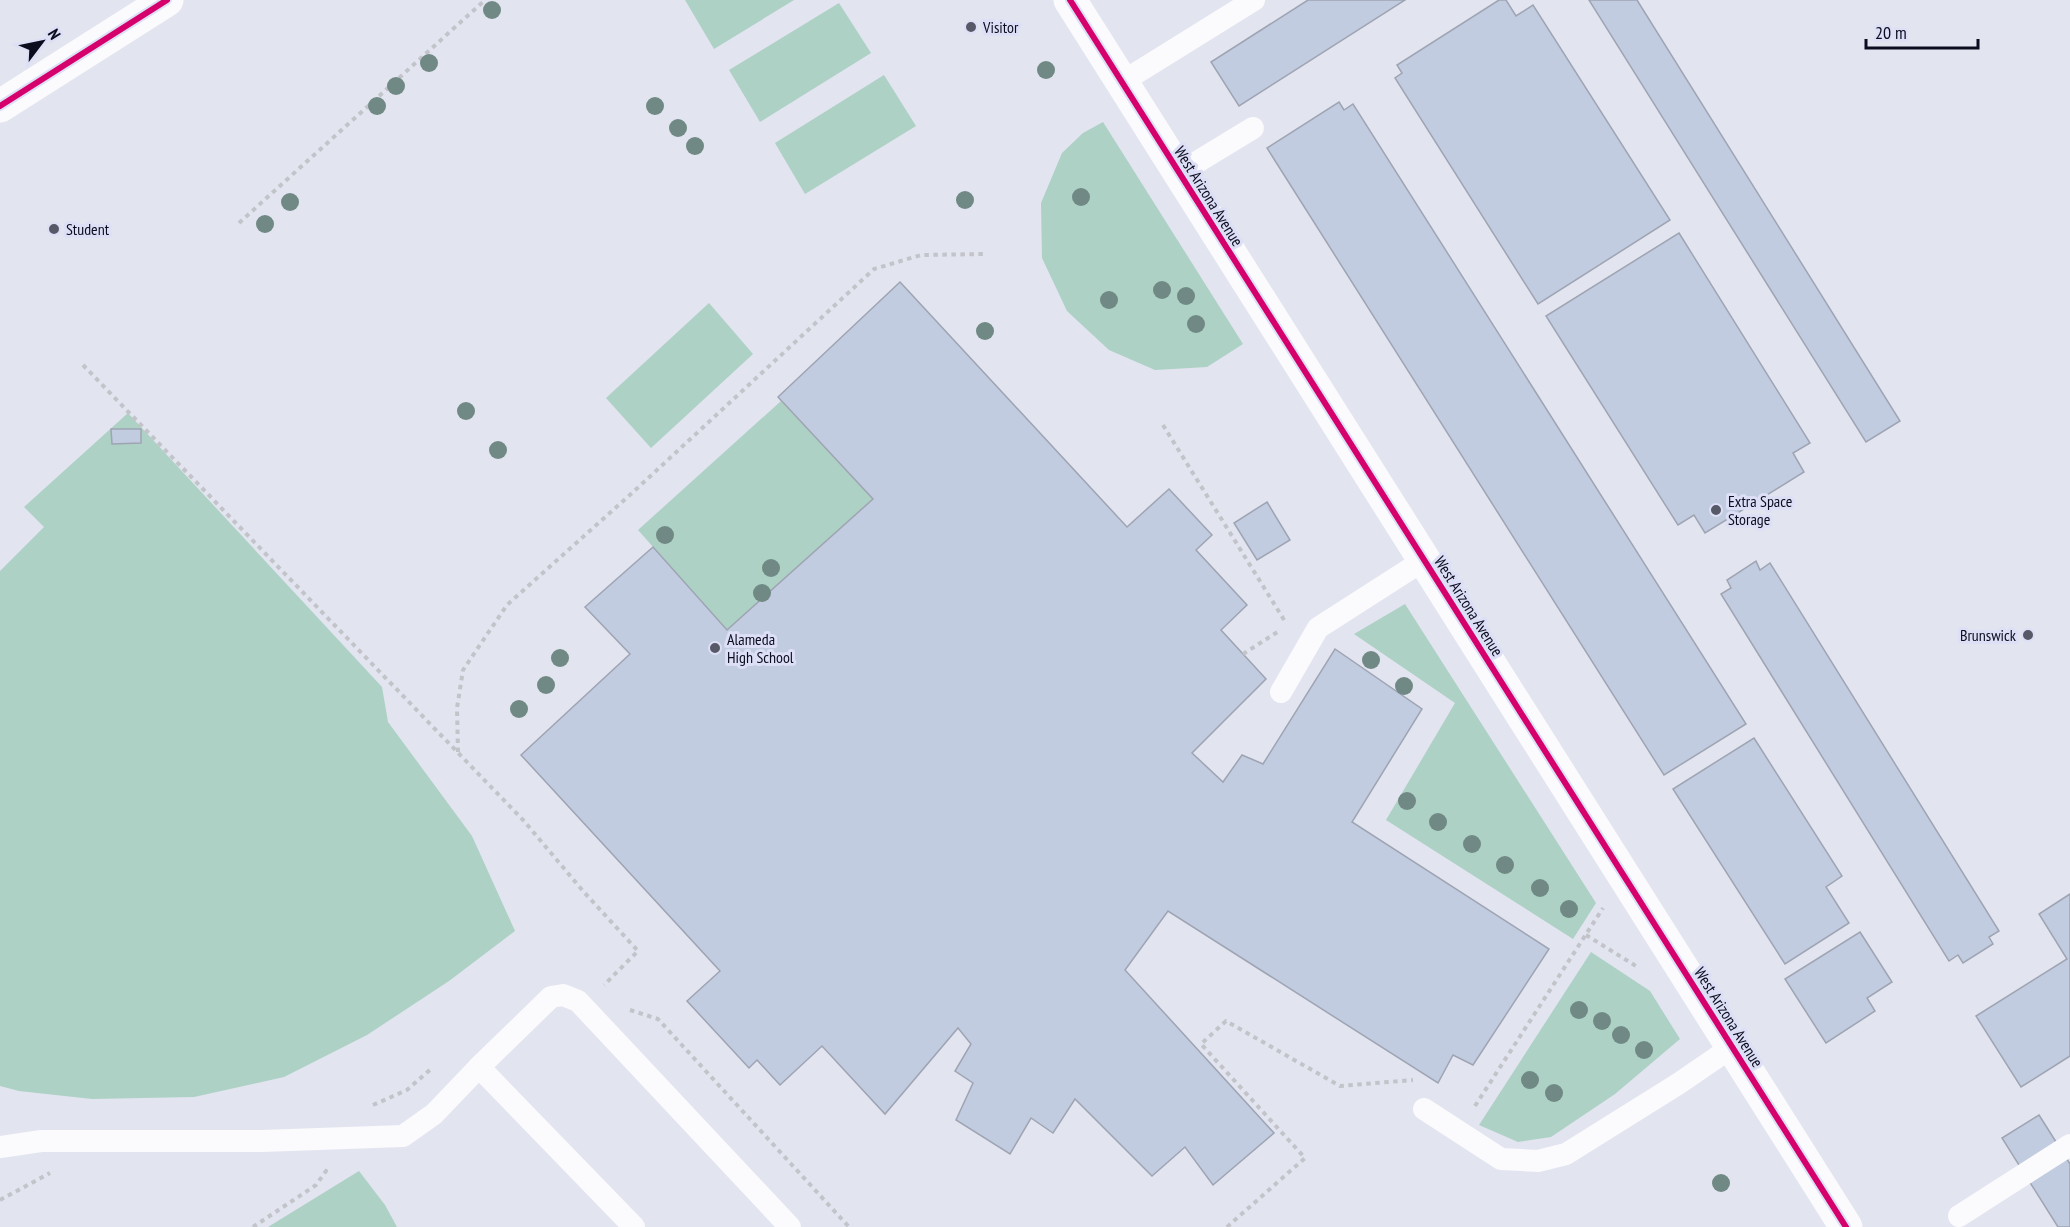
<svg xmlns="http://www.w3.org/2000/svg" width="2070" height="1227" font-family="'PT Sans Narrow',sans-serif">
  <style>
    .green { fill: #add1c4 }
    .building { fill: #c2cce0; stroke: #9ea4b2; stroke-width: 1.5 }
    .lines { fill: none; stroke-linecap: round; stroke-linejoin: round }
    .path { stroke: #c3c4c9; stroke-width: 4; stroke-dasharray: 4.5 4.5; stroke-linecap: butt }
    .lane { stroke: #fbfbfd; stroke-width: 22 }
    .street { stroke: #fbfbfd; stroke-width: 33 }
    .cycleway-casing { stroke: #dcdff6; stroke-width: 10 }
    .cycleway { stroke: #d6006c; stroke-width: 6 }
    .tree { fill: #708984 }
    .poi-dot { fill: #575868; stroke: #dcdff6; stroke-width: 2 }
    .labels { text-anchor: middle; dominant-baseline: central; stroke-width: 6; stroke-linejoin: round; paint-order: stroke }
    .poi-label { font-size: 16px; fill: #0c0c1f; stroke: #dcdff6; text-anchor: start }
    .street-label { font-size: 16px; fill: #0c0c1f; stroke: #dcdff6 }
  </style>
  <rect width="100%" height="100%" fill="#e2e4f0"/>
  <g class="green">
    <polygon points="685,0 794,0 714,49"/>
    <polygon points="839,3 871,53 760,122 729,70"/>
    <polygon points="884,75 916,126 805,194 775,143"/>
    <polygon points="1103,122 1243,344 1207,367 1155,370 1109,350 1067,311 1042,258 1041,203 1062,153 1083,133"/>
    <polygon points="709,303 753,354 651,448 606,398"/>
    <polygon points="781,401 873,499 727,630 638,530"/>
    <polygon points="128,413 382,687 388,722 472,836 515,931 449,981 367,1035 284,1077 194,1097 92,1099 19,1091 0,1086 0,571 44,527 24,507"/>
    <polygon points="1405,604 1596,903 1573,939 1386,820 1455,703 1354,634"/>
    <polygon points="1591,952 1650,991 1680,1039 1615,1094 1551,1137 1518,1142 1479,1125"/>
    <polygon points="359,1171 385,1205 397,1227 268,1227"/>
  </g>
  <g class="building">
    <polygon points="1308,0 1405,0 1239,106 1211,62"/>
    <polygon points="1499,0 1506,0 1516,16 1533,5 1670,220 1538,304 1395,78 1402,73 1397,65"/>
    <polygon points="1589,0 1637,0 1900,421 1866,442"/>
    <polygon points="1339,102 1344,110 1353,104 1746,724 1664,775 1267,148"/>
    <polygon points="1679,233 1810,443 1793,453 1804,472 1705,533 1694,515 1678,525 1546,316"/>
    <polygon points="900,282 1127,527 1169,489 1212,535 1196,550 1247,605 1221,630 1266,679 1192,753 1223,782 1242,755 1263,764 1335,649 1422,709 1352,822 1549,949 1473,1065 1453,1055 1438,1083 1168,911 1125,970 1274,1133 1213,1185 1185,1147 1152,1176 1075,1099 1053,1133 1031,1118 1010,1154 956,1120 973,1083 955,1071 971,1044 958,1028 885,1114 822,1046 780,1085 757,1060 749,1068 687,1001 720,971 521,755 630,654 585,607 653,547 727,630 873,499 778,397"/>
    <polygon points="111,429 141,429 141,443 112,444"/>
    <polygon points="1267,502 1290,540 1257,560 1234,523"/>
    <polygon points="1756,561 1760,570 1770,563 1999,931 1989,937 1993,944 1963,963 1958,955 1949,961 1721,594 1731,588 1727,580"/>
    <polygon points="1754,738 1842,876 1826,887 1849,923 1785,964 1673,789"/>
    <polygon points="2070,894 2070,1056 2021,1087 1976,1016 2067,959 2039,914"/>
    <polygon points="1860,932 1892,982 1867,998 1875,1011 1826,1043 1785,979"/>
    <polygon points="2039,1115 2070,1164 2070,1227 2058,1227 2002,1138"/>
  </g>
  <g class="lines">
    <g class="path">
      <polyline points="239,223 485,0"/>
      <polyline points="83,365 524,821 583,891 638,951 604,985"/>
      <polyline points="1163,425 1286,623"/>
      <polyline points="1243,654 1279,631"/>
      <polyline points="458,752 457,708 463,670 507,605 631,494 874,269 921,255 986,254"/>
      <polyline points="1586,935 1636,966"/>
      <polyline points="630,1010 658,1019 849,1227"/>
      <polyline points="373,1105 407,1090 432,1068"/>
      <polyline points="1475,1106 1603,908"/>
      <polyline points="0,1200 50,1173"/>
      <polyline points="253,1227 316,1185 326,1171 323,1170"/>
      <polyline points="1227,1227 1305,1158 1201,1044 1226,1021 1340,1086 1413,1080"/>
    </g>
    <g class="lane">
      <polyline points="1122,82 1254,0"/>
      <polyline points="1179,173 1253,128"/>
      <polyline points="1281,692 1318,628 1424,560"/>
      <polyline points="479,1067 634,1227"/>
      <polyline points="1424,1109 1501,1159 1538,1161 1566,1154 1678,1084 1732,1047"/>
      <polyline points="0,1147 41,1141 262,1141 403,1136 434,1114 479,1067 551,997 563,995 578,1001 790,1227"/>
      <polyline points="1959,1216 2070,1145"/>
    </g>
    <g class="street">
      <polyline points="1070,0 1846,1227"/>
      <polyline points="0,106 167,0"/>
    </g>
    <g class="cycleway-casing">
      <g id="cycleway">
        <polyline points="1070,0 1846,1227"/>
        <polyline points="0,106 167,0"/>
      </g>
    </g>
    <use href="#cycleway" class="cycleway"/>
  </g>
  <g class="tree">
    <circle cx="492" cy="10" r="9"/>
    <circle cx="429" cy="63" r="9"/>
    <circle cx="1046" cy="70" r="9"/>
    <circle cx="396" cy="86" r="9"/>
    <circle cx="377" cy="106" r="9"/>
    <circle cx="655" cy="106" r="9"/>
    <circle cx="678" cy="128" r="9"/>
    <circle cx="695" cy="146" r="9"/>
    <circle cx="1081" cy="197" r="9"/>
    <circle cx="965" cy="200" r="9"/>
    <circle cx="290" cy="202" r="9"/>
    <circle cx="265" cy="224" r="9"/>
    <circle cx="1162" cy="290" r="9"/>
    <circle cx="1186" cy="296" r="9"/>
    <circle cx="1109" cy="300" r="9"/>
    <circle cx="1196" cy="324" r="9"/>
    <circle cx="985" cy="331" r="9"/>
    <circle cx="466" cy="411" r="9"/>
    <circle cx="498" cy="450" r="9"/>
    <circle cx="665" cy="535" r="9"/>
    <circle cx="771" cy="568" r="9"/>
    <circle cx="762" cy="593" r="9"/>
    <circle cx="560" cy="658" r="9"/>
    <circle cx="1371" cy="660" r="9"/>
    <circle cx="546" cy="685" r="9"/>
    <circle cx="1404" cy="686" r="9"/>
    <circle cx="519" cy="709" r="9"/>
    <circle cx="1407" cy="801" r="9"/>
    <circle cx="1438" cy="822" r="9"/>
    <circle cx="1472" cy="844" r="9"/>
    <circle cx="1505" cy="865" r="9"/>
    <circle cx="1540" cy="888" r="9"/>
    <circle cx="1569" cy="909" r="9"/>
    <circle cx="1579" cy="1010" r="9"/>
    <circle cx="1602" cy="1021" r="9"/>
    <circle cx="1621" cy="1035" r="9"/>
    <circle cx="1644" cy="1050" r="9"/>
    <circle cx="1530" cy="1080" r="9"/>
    <circle cx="1554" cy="1093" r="9"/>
    <circle cx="1721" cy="1183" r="9"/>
  </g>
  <g class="poi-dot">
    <circle cx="971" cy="27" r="6"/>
    <circle cx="54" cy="229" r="6"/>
    <circle cx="1716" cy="510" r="6"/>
    <circle cx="2028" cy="635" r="6"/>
    <circle cx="715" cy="648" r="6"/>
  </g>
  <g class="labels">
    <g class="poi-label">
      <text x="983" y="27">Visitor</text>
      <text x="66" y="229">Student</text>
      <text x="1728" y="501">Extra Space<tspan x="1728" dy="18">Storage</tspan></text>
      <text x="2016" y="635" text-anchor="end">Brunswick</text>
      <text x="727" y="639">Alameda<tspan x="727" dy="18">High School</tspan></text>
    </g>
    <g class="street-label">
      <text transform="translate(1209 196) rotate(58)">West Arizona Avenue</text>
      <text transform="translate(1469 606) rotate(58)">West Arizona Avenue</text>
      <text transform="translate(1729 1017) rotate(58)">West Arizona Avenue</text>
    </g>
  </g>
  <g transform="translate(42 42) rotate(58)" stroke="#dcdff6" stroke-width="4.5" paint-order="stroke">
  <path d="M0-4.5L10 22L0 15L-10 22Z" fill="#0c0c1f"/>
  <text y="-9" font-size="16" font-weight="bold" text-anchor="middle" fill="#0c0c1f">N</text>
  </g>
  <path d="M1866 39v9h112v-9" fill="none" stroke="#0c0c1f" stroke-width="3"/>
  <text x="1875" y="39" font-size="18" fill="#0c0c1f" stroke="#dcdff6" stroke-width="4.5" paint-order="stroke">20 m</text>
</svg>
